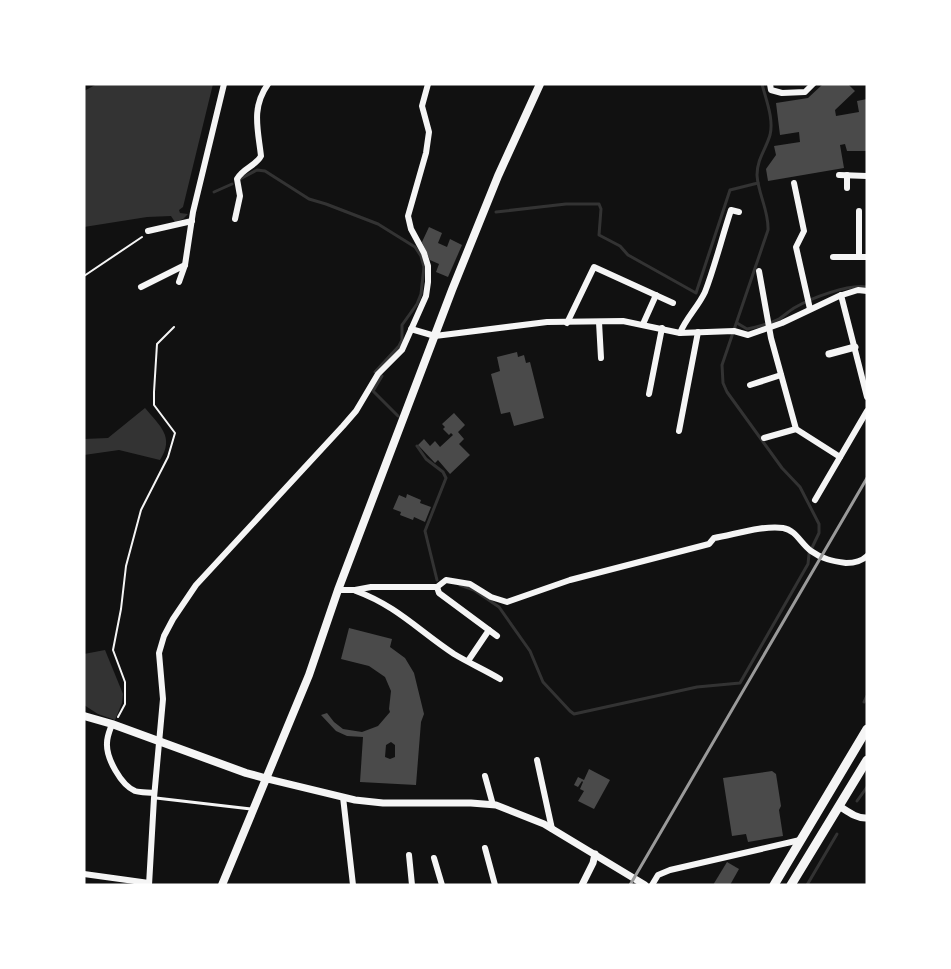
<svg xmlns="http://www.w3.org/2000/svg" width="951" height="969" font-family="Barlow,sans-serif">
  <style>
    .water { fill: #333 }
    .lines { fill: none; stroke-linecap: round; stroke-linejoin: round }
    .stream { stroke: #333; stroke-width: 3 }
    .building { fill: #4a4a4a; fill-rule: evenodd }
    .path { stroke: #f5f5f5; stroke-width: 2 }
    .service { stroke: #f5f5f5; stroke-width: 3 }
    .minor { stroke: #f5f5f5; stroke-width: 6 }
    .tertiary { stroke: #f5f5f5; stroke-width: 7 }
    .secondary { stroke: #f5f5f5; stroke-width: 8 }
    .trunk { stroke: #f5f5f5; stroke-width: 9 }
    .rail { stroke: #9a9a9a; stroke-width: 3 }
  </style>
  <rect width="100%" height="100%" fill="#111"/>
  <g class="water">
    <polygon points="97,84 213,84 183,207 179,210 180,213 188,214 183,219 175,222 171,216 147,217 84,227 84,91"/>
    <path d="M145,408C160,426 175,437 160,460L119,450L84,455V439L108,438Z"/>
    <polygon points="105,650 123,694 122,703 115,720 98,714 84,705 84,654"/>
  </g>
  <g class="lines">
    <g class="stream">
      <polyline points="240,179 257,170 265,171 309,199 326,204 378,224 415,247 421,256 424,267 421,294 417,304 402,325 402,340 399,346 375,372"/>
      <polyline points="214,192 232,184"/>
      <polyline points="496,212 566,204 599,204 601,209 599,235 620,246 628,255 696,293 730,190 758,183"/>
      <path d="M737,323L747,329C757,327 769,324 779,319C784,316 789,311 794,308C811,298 848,284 867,287"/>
      <polyline points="380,375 382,376 373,391 398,416"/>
      <polyline points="417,446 426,459 443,472 446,478 425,531 437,580"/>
      <path d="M460,585L474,590L499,607L530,651L543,682L570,711L574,714L697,687L740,683L808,564L809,554L819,533V524L800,487L782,468L727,392L723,383L722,365L768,230C769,211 758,194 757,175C757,159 766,149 770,135C774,119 766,100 762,84"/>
      <polyline points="864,702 867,696"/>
      <polyline points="857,801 867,787"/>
      <polyline points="807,885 837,834"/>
    </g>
  </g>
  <g class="building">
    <polygon points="823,84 848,84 855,91 835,110 836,116 859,112 857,101 867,99 867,151 847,151 845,144 840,145 844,168 768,181 766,169 776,155 774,146 800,142 799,132 780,135 776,103 808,98"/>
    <polygon points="429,227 442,233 438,243 447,247 450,239 462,245 448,277 436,272 439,264 430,260 422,242"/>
    <polygon points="517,352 518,357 524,355 526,363 530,362 544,418 514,426 510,412 501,414 491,374 500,371 497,357"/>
    <polygon points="454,413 465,425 458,432 464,439 459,444 470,455 450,474 438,460 435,463 418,445 424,439 430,446 435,441 440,447 453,435 451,433 449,435 443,429 445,427 442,424"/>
    <polygon points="407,494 421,500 420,503 431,507 425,522 414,517 413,520 400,515 401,512 393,509 399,495 406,498"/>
    <path d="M349,628L392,639L390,647L405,658L414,673L424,714L421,722L416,785L360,782L363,737L347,736L336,731L321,715L327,713L334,722L343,729L362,732L378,726L390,712L389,709L391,691L385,677L369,666L341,659ZM391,742L395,745V757L390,759L385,757L386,745Z"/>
    <polygon points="589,769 610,780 594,809 578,801 584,791 580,789 583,782 582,781 578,787 574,785 578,777 584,780"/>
    <polygon points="772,771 776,774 781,806 779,810 783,836 748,842 746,834 732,836 723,778"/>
    <polygon points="727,862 739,869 730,885 713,885"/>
  </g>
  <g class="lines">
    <g class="path">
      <polyline points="84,276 142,237"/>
      <polyline points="118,717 125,704 125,682 113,650 121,609 126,566 141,510 168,457 175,433 154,405 154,392 157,344 174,327"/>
    </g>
    <polyline class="service" points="156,798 251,809"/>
    <g class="minor">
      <polyline points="770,84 771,90 782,93 805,92 813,84"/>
      <polyline points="839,175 867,176"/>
      <polyline points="794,183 804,231 796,247 810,309"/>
      <polyline points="847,188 847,175"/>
      <polyline points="859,211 859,257"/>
      <path d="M235,219L240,196L237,179C243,168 256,166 261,156C258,129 251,108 268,84"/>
      <polyline points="148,231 192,221"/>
      <polyline points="833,257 867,257"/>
      <polyline points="759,271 771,338 796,429 840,457"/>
      <polyline points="179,282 185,265 193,212 224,84"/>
      <polyline points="141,287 185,265"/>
      <polyline points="841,295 867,397"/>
      <polyline points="599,322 601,358"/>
      <polyline points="567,323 594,267 673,303"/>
      <polyline points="643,324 656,295"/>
      <polyline points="411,329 435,336 547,322 623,321 680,333 734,331 748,335 782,323 839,296 858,290 867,291"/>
      <path d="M680,333C686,318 698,307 705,292C715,266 722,237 731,210L739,212"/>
      <polyline points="750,385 781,375"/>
      <polyline points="649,394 662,328"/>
      <polyline points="679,431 698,332"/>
      <polyline points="764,438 796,429"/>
      <polyline points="815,500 867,411"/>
      <polyline points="437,587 439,593 497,636"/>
      <path d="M338,590H355L371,587H437L446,580L470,584L491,597L507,602L570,580L709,544L714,538C733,535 763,525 783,528C796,530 801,544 811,551C822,559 832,561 846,563C853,563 862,561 867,556"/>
      <path d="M356,591C397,606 419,631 454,654C469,663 485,670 500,679"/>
      <polyline points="468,661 489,630"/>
      <path d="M112,724C110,730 107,736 107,743C106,758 121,785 135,791C141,793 149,792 154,793"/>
      <polyline points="537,760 552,829"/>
      <polyline points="485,776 493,805"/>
      <polyline points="343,797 353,885"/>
      <polyline points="485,848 495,885"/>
      <polyline points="409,855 412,885"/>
      <polyline points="434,858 442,885"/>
      <polyline points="84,874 149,883"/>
      <polyline points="149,885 154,798 163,699 159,653 164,636 173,619 196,585 343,426 356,411 378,374 402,350 426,296 428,282 428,266 424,253 411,229 408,216 426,153 429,132 422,106 428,84"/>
      <polyline points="652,885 658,875 670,870 800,840"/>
    </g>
    <g class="tertiary">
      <polyline points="829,354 855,347"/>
      <polyline points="268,779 355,800 383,803 471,803 496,805 544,824 645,885"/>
      <path d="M839,806C847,811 857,819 867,818"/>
      <polyline points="582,885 593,863 595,854"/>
    </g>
    <g class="secondary">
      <polyline points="84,716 112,724 246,773 268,779"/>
      <polyline points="222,885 309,675 338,590 452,290 498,176 540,84"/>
    </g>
    <g class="trunk">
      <polyline points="774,885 867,729"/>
      <polyline points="791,885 867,760"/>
    </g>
    <polyline class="rail" points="630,885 867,478"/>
  </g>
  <rect width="951" height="969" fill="none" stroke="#ffffff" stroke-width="171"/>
</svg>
